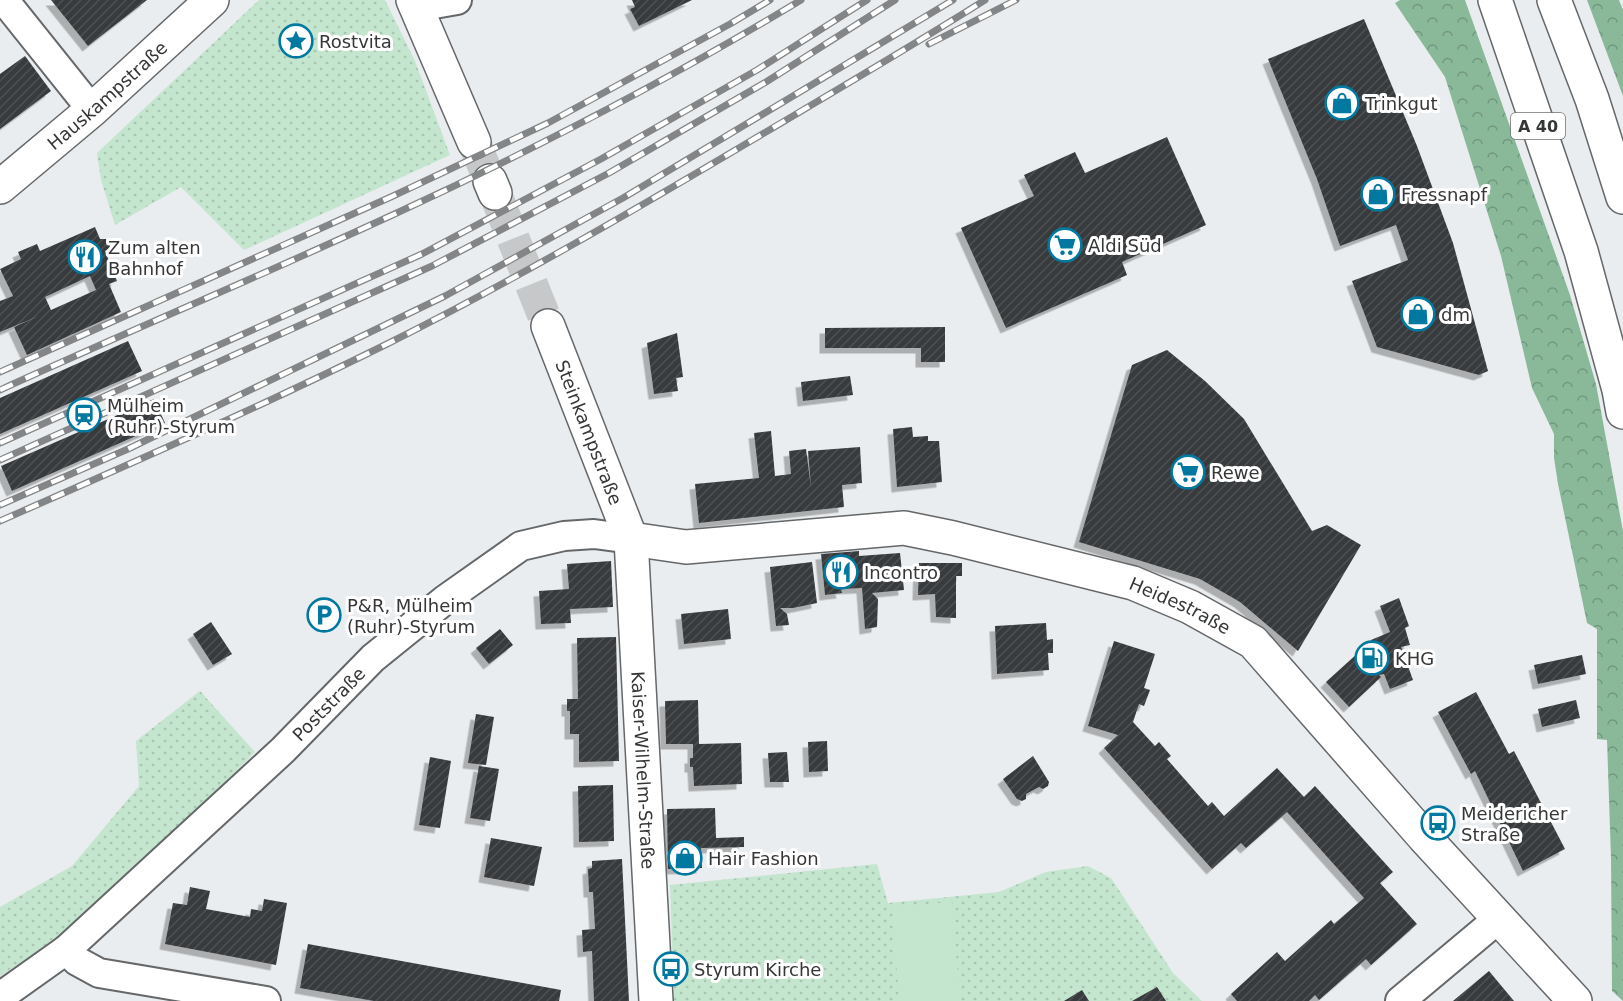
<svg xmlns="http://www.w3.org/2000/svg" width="1623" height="1001" font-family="'DejaVu Sans',sans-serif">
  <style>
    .grass { fill: url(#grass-dots) }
    .forest { fill: url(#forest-crowns) }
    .pitch { fill: #c4e5ce }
    .building { fill: url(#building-hatch); fill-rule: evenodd; filter: url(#shadow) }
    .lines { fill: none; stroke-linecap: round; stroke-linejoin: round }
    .secondary-tunnel { stroke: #c6c8ca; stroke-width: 33; stroke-dasharray: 33 16; stroke-linecap: butt }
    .street-casing { stroke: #656769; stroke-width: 32 }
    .secondary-casing { stroke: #656769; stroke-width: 36 }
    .highway-casing { stroke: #656769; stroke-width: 36 }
    .street { stroke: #fff; stroke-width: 28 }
    .secondary { stroke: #fff; stroke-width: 33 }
    .highway { stroke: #fff; stroke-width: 33 }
    .rail-casing { stroke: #838586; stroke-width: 7 }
    .rail { stroke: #fff; stroke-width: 4.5; stroke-dasharray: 14; stroke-linecap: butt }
    .labels { text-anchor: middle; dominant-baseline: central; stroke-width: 6; stroke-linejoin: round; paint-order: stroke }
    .shield { fill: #fff; stroke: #727273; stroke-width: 1.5 }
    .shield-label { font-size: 16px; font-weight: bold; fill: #353637 }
    .poi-label { font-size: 18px; fill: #353637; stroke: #fff; text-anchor: start }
    .street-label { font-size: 18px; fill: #353637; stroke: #fff }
  </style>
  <defs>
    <pattern id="grass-dots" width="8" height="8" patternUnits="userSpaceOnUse" patternTransform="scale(1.5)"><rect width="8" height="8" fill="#c4e5ce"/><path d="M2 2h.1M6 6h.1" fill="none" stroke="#a9c5b2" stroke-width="1.8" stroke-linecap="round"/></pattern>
    <pattern id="forest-crowns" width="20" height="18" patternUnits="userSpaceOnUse" patternTransform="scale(1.5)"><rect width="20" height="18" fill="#8ab99a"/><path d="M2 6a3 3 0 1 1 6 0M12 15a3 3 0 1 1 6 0" fill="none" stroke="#72977e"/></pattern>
    <pattern id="building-hatch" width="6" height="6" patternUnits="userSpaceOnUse" patternTransform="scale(1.5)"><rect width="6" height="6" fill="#393b3d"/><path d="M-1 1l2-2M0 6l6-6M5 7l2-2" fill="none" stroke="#4e4f51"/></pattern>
    <filter id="shadow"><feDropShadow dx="-5.5" dy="5.5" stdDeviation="0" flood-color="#0004"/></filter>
  </defs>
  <rect width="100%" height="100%" fill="#eaedef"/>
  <g class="grass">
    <polygon points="259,0 385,0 415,61 450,155 244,250 181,187 115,225 101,180 97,153"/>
    <polygon points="200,691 255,752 90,917 0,976 0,907 72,866 139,786 136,741"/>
    <polygon points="877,864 888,903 999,892 1046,872 1088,866 1111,878 1173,973 1202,1001 674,1001 670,885"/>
  </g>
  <g class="forest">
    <polygon points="1400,0 1465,0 1570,295 1596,384 1623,531 1623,1001 1612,991 1611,858 1607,740 1597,739 1597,629 1587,623 1558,484 1554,458 1554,434 1532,388 1501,256 1445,77 1395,3"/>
    <polygon points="1587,0 1619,0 1623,10 1623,96"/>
  </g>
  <polygon class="pitch" points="952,902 960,1001 899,1001 892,907"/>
  <g class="building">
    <polygon points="51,0 147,0 88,46"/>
    <polygon points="632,0 692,0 639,26 630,9 635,7"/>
    <polygon points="1364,19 1417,146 1453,243 1488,371 1479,375 1377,347 1352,281 1408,260 1396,225 1340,246 1317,179 1268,59"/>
    <polygon points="25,56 51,91 0,129 0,74"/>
    <polygon points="1167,137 1206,225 1122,262 1127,275 1006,328 961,228 1034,196 1024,175 1075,152 1085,173"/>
    <path d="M95,227L100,239H106L110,245V248L105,251L117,281L109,284L121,312L27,355L14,327L39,316L0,332V301L13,296L0,269L21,259L18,252L37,244L40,251ZM90,276L96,290L51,310L45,297Z"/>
    <polygon points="945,327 945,362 921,362 921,348 825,348 825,328"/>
    <polygon points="677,333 683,377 676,378 678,391 654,394 647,343"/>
    <polygon points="128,341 142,371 0,434 0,398"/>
    <polygon points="1167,350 1205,381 1244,419 1312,531 1327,525 1361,545 1298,651 1240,602 1200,579 1079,542 1132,365"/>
    <polygon points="850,376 853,395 803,401 801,382"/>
    <polygon points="154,399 165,423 12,491 1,466"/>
    <polygon points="912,427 913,437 928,436 928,441 939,441 942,482 897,487 893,429"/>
    <polygon points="771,431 775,476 791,474 789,451 806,449 811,487 808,451 860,447 862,483 842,485 844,507 699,523 695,484 759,478 754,433"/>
    <polygon points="859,551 859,556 900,553 904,590 872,593 878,599 877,627 865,629 862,588 841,589 842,593 825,595 821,554"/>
    <polygon points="611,561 613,607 570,609 571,623 541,624 539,591 569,589 567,564"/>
    <polygon points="812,562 817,603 793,608 780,608 787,614 789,625 776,626 770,567"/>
    <polygon points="919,563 962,563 962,576 956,576 956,618 936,617 935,594 918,595"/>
    <polygon points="1399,598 1409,626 1405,628 1410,645 1401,647 1413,680 1390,689 1384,674 1379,675 1381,677 1349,707 1326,682 1358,653 1376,672 1373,664 1379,660 1371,640 1390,632 1380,606"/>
    <polygon points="728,609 731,639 684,644 681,614"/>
    <polygon points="211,622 232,654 213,665 193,634"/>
    <polygon points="1046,623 1047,640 1053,639 1053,653 1048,653 1049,670 997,674 995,626"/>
    <polygon points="500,629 513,645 489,664 476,648"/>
    <polygon points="616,637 619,761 579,762 579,734 570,734 570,711 567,711 567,699 578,699 577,638"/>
    <polygon points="1114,641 1155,654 1144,688 1150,690 1144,706 1139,704 1133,722 1155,746 1159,742 1171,756 1167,759 1208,806 1212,802 1224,816 1277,768 1304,797 1315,786 1393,872 1380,883 1417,924 1371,965 1366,959 1319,1000 1315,995 1309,1001 1237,1001 1231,994 1277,952 1285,961 1331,920 1334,924 1364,898 1287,812 1246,848 1241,843 1212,869 1104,748 1118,735 1088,726"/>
    <polygon points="1582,655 1586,674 1538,684 1534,665"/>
    <polygon points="1476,692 1509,754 1514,751 1565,849 1523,871 1475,771 1471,774 1438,712"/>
    <polygon points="698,700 699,744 741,743 742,784 694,786 693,767 690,767 690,758 693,758 693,744 666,744 665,701"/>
    <polygon points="1576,700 1580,718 1542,727 1538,709"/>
    <polygon points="476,714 494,717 486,765 468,763"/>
    <polygon points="827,741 828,771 809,772 808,742"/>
    <polygon points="787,752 789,782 770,782 768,753"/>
    <polygon points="1033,756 1049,782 1048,786 1043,789 1039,787 1026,794 1026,799 1022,801 1017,799 1003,779"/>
    <polygon points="430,757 451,761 440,828 419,825"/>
    <polygon points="479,766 499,769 490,821 470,818"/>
    <polygon points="613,785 614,841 579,842 578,786"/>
    <polygon points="715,808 716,838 744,837 744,847 701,848 702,868 668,869 667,809"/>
    <polygon points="491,838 542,847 534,886 484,877"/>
    <polygon points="622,859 629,1001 594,1001 592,951 583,952 582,930 595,929 593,892 589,892 588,869 592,868 592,861"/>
    <polygon points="190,887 210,891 206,909 250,917 251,909 262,911 264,899 287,903 276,965 165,944 173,903 187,905"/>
    <polygon points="308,944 561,990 559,1001 374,1001 300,988"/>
    <polygon points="1489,971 1514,1001 1453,1001"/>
    <polygon points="1157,987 1166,1001 1132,1001"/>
    <polygon points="1082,990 1089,1001 1064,1001"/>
  </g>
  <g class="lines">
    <g class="secondary-tunnel">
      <polyline points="474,142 490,181"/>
      <polyline points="495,193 548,326"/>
    </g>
    <g class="street-casing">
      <g id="street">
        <polyline points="4,0 92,110"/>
        <polyline points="417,7 457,0"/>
        <polyline points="66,950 77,961 99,973 266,1001"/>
        <path id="s1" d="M0,997L66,950L283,750L373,658L446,599L521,546L564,536L594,534L631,539"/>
        <polyline points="1400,1001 1498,919"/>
      </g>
    </g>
    <g class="secondary-casing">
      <g id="secondary">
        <polyline points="413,0 474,142"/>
        <polyline points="490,181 495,193"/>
        <path id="s2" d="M0,187L92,110L212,0"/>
        <path id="s3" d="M548,326L631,539L656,1001"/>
        <path id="s4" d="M631,539L686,547L904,528L953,538L1133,583L1190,607L1253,642L1424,837L1575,1001"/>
      </g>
    </g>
    <g class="highway-casing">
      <g id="highway">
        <polyline points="1495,0 1581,251 1619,390 1623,412"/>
        <polyline points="1554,0 1592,99 1623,197"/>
      </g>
    </g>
    <use href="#street" class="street"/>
    <use href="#secondary" class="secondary"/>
    <use href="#highway" class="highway"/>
    <g class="rail-casing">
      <g id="rail">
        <polyline points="929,44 1016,0"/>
        <polyline points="0,372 393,196 548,123 730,24 770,0"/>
        <path d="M0,390C133,329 268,273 401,211C537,148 672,78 801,0"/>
        <polyline points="0,443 422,254 601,159 757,70 867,0"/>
        <polyline points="0,460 432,266 609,173 766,82 895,0"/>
        <polyline points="0,505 128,449 445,296 623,198 953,0"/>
        <path d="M0,521C130,464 260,407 387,344C511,282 631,212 749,142C828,95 907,49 985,0"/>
      </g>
    </g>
    <use href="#rail" class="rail"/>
  </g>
  <defs>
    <g id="sight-ring" transform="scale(1.725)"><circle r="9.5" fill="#fff" stroke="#0078a0" stroke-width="1.5"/><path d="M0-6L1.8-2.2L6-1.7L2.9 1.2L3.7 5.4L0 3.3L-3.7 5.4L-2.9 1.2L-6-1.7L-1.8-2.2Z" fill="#0078a0"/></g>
    <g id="shop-ring" transform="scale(1.725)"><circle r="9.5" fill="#fff" stroke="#0078a0" stroke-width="1.5"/><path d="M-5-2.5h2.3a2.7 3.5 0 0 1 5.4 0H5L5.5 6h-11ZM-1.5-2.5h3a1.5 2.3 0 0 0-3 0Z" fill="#0078a0"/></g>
    <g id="supermarket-ring" transform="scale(1.725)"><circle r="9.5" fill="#fff" stroke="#0078a0" stroke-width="1.5"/><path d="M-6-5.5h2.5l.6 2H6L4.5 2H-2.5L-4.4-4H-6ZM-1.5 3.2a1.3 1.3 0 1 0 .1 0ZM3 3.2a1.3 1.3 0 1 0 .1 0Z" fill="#0078a0"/></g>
    <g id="restaurant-ring" transform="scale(1.725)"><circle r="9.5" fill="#fff" stroke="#0078a0" stroke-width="1.5"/><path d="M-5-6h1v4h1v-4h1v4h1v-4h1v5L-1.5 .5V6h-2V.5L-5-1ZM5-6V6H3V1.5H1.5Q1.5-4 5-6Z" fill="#0078a0"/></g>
    <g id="station-ring" transform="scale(1.725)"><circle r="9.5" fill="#fff" stroke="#0078a0" stroke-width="1.5"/><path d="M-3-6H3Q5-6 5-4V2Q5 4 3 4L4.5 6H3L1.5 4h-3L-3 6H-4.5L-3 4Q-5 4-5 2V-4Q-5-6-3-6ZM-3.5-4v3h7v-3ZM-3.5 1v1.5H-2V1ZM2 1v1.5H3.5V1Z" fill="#0078a0"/></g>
    <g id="parking-ring" transform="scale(1.725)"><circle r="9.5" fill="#fff" stroke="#0078a0" stroke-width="1.5"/><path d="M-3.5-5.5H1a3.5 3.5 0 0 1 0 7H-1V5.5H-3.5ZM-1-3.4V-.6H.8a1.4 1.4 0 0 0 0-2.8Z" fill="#0078a0"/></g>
    <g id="fuel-ring" transform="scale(1.725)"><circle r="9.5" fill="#fff" stroke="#0078a0" stroke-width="1.5"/><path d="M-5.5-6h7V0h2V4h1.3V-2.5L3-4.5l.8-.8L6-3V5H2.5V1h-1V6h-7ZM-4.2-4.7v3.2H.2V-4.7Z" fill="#0078a0"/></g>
    <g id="bus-ring" transform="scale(1.725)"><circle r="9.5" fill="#fff" stroke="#0078a0" stroke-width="1.5"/><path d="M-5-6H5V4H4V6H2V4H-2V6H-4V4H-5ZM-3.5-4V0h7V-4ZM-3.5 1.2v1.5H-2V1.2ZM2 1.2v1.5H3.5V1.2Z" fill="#0078a0"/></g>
  </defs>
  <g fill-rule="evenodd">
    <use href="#sight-ring" x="296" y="41"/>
    <use href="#shop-ring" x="1342" y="103"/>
    <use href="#shop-ring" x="1378" y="194"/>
    <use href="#supermarket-ring" x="1065" y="245"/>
    <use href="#restaurant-ring" x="85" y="257"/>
    <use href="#shop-ring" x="1418" y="314"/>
    <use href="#station-ring" x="84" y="415"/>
    <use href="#supermarket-ring" x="1188" y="472"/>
    <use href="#restaurant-ring" x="841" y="572"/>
    <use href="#parking-ring" x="324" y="615"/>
    <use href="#fuel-ring" x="1372" y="658"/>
    <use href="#bus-ring" x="1438" y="823"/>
    <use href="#shop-ring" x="685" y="858"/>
    <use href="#bus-ring" x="671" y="969"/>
  </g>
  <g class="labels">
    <rect class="shield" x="1511" y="113" width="54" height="26" rx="4.5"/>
    <g class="shield-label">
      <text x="1538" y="126">A 40</text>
    </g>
    <g class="poi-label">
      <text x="319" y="41">Rostvita</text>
      <text x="1365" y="103">Trinkgut</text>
      <text x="1401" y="194">Fressnapf</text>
      <text x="1088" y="245">Aldi Süd</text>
      <text x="108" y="247">Zum alten<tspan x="108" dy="21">Bahnhof</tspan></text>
      <text x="1441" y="314">dm</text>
      <text x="107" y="405">Mülheim<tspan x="107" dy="21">(Ruhr)-Styrum</tspan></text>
      <text x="1211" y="472">Rewe</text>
      <text x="864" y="572">Incontro</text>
      <text x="347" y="605">P&amp;R, Mülheim<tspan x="347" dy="21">(Ruhr)-Styrum</tspan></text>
      <text x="1395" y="658">KHG</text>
      <text x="1461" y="813">Meidericher<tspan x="1461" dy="21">Straße</tspan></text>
      <text x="708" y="858">Hair Fashion</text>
      <text x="694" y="969">Styrum Kirche</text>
    </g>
    <g class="street-label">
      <text stroke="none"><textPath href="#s2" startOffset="141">Hauskampstraße</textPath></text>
      <text stroke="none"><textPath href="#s3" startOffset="114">Steinkampstraße</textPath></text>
      <text stroke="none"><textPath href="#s4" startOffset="562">Heidestraße</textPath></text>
      <text stroke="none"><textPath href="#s1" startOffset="441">Poststraße</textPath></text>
      <text stroke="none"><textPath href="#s3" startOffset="460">Kaiser-Wilhelm-Straße</textPath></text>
    </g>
  </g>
</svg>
